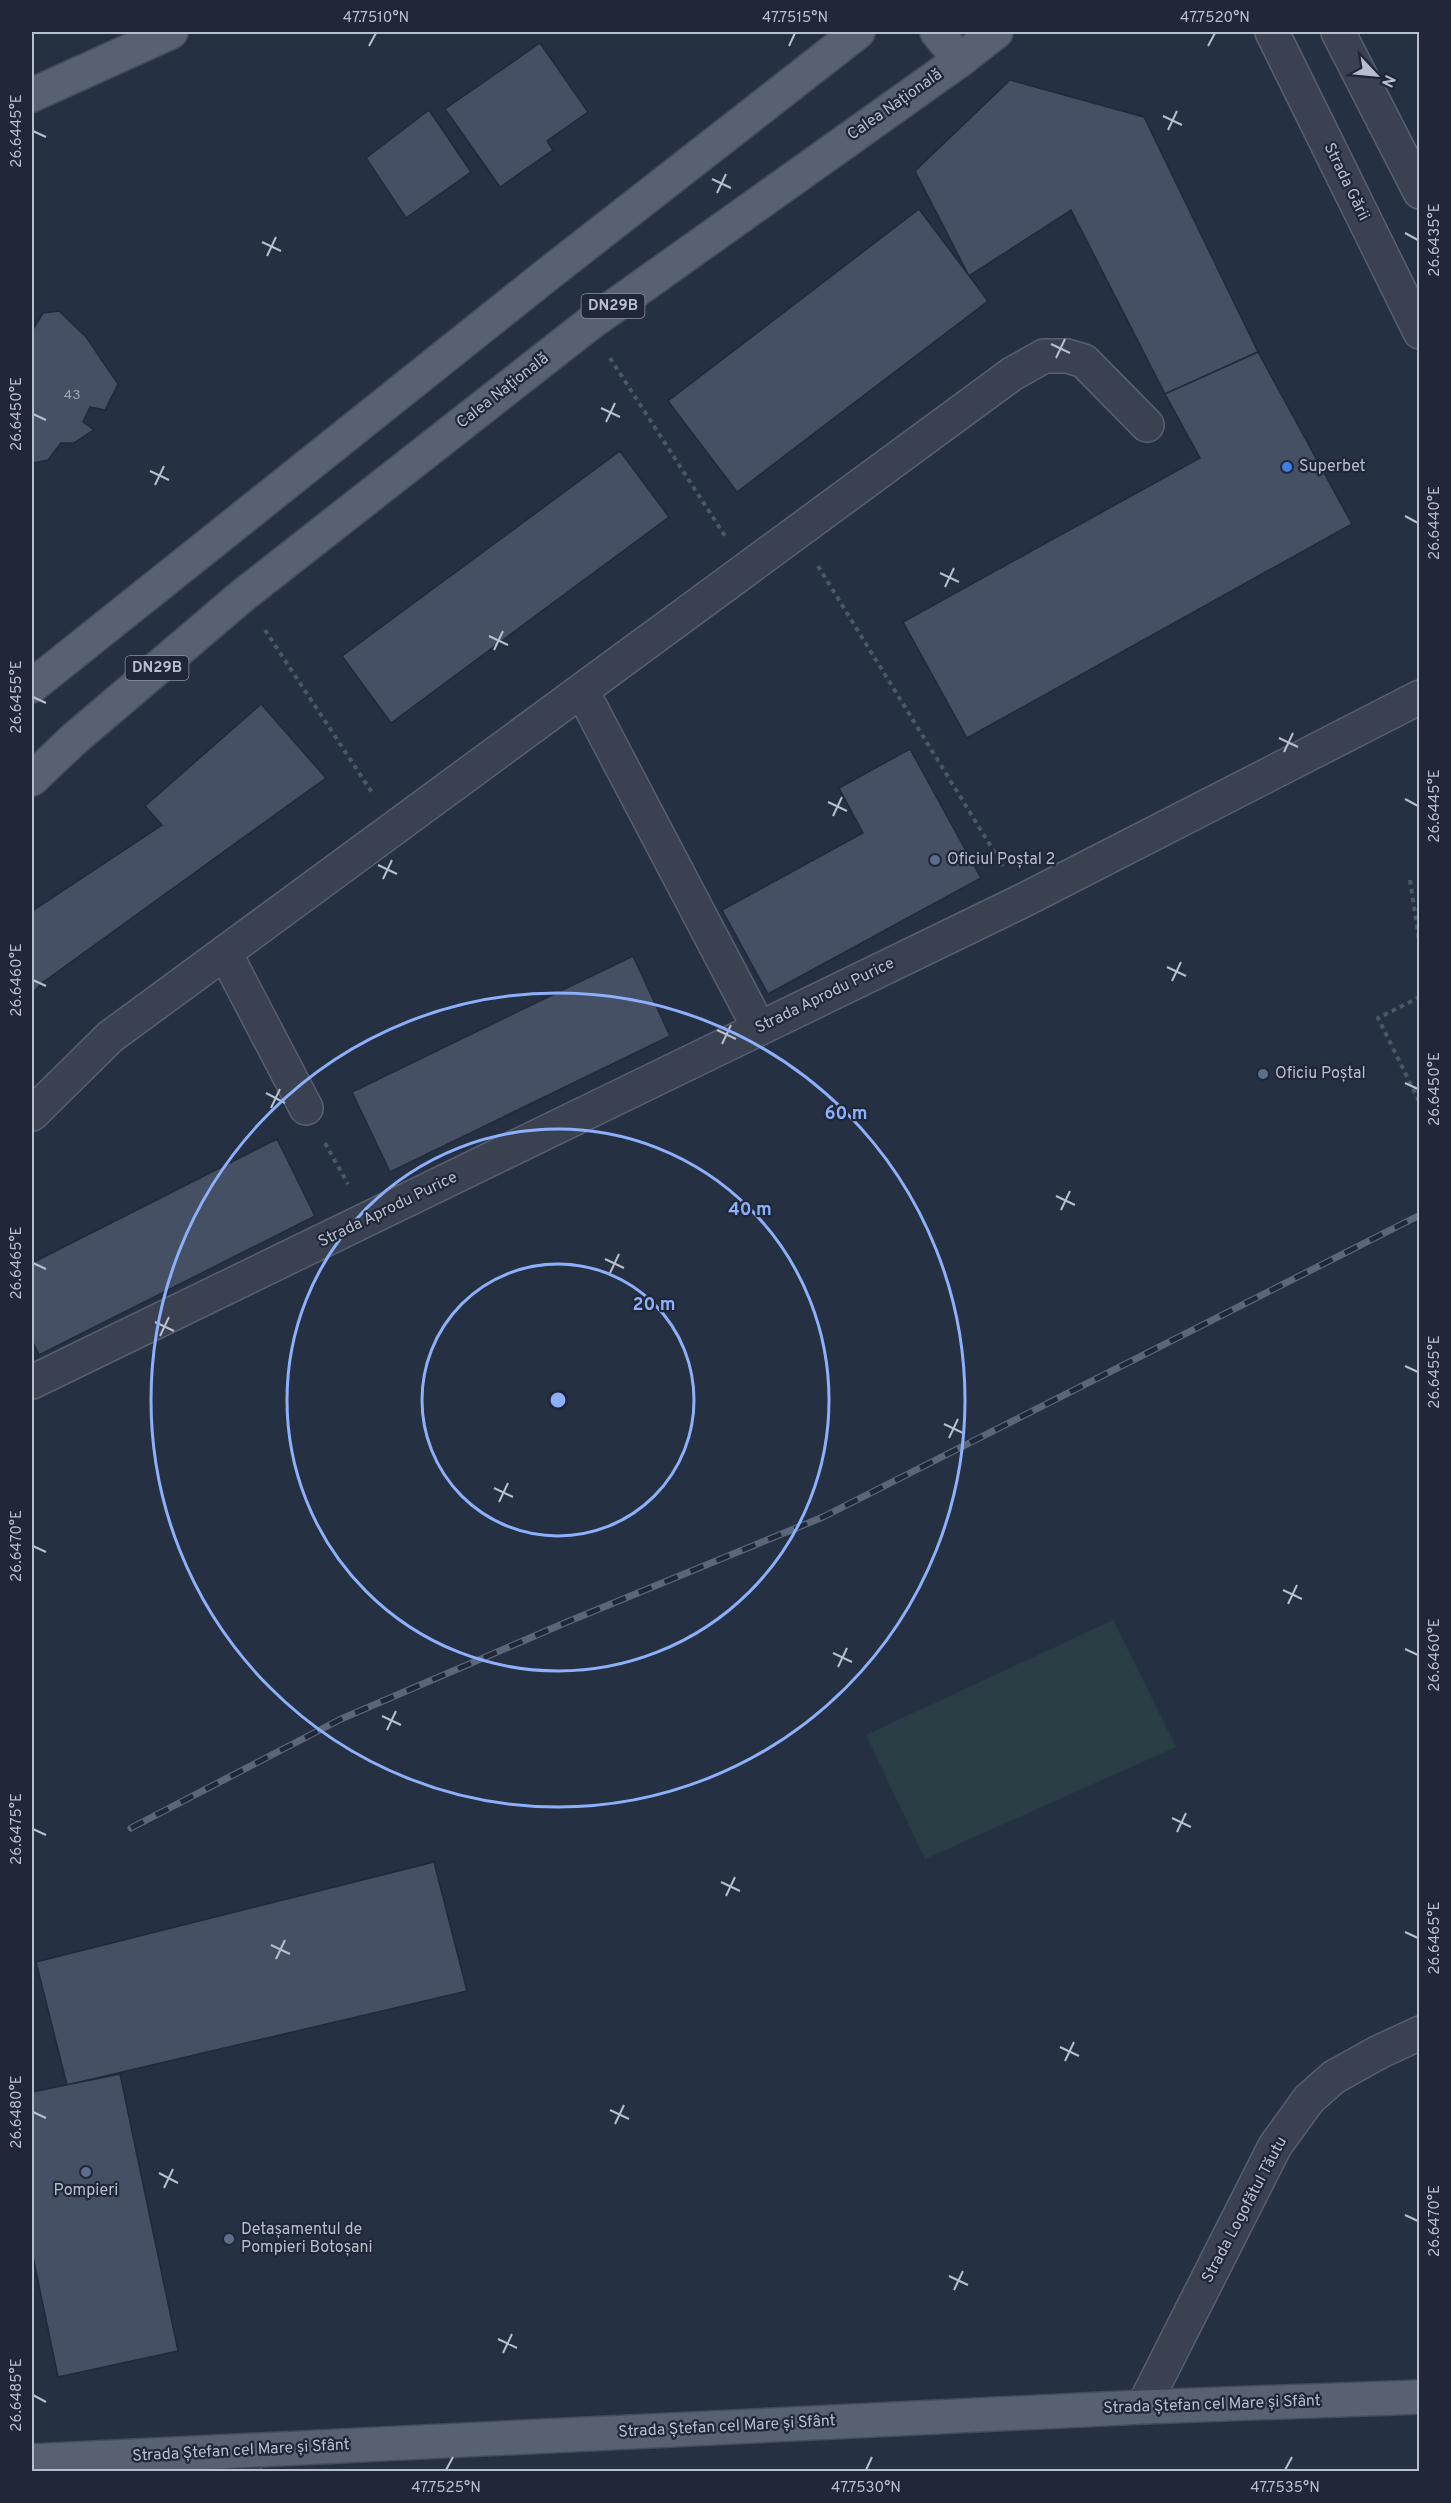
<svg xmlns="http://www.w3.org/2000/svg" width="1451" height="2503" font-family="Overpass,sans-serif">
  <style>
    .green { fill: #283e44 }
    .building { fill: #455065; stroke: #21293a; stroke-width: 1.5 }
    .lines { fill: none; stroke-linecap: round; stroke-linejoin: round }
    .minor-casing { stroke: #586070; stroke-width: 36 }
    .major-casing { stroke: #444b5c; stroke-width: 36 }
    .path { stroke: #465b60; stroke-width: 4; stroke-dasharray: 4.5 4.5; stroke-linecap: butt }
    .minor { stroke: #3a4252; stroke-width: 33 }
    .major { stroke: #586172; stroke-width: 33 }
    .rail-casing { stroke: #5c6679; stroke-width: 7 }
    .rail { stroke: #1f2738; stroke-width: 4.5; stroke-dasharray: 14; stroke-linecap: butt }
    .ticks { fill: none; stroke: #b7becc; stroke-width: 2 }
    .ring { fill: none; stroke: #8eb0fb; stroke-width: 3 }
    .shop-dot { fill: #3f7fe0; stroke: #1f2738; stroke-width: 2 }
    .service-dot { fill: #5c6f8a; stroke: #1f2738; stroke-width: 2 }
    .labels { text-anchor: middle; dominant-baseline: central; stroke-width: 4.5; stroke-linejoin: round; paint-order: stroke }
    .number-label { font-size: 14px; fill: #9aa2b2 }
    .shield { fill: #1f2738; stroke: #8991a0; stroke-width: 1.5 }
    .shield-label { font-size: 15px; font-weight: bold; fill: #b7becc }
    .street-label { font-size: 16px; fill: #b7becc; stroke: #1f2738 }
    .poi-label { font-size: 16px; fill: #b7becc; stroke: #1f2738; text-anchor: start }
    .centre { fill: #8eb0fb; stroke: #1f2738; stroke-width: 3 }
    .ring-label { font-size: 18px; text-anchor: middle; font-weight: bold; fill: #8eb0fb; stroke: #1f2738; stroke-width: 4.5; stroke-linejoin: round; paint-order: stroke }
    .neatline { fill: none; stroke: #b7becc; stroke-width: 2 }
    .ticks-label { font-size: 15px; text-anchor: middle; fill: #b7becc }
  </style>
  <rect width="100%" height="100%" fill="#263043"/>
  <polygon class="green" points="1113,1620 1176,1747 925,1859 866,1735"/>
  <g class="building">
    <polygon points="540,43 588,112 547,141 553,150 500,187 445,109"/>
    <polygon points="1010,80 1144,117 1258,352 1165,394 1071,210 969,276 915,171"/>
    <polygon points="429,110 471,172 406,218 366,158"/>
    <polygon points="919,209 988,301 737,492 668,401"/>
    <polygon points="59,311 86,337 118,384 105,410 90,407 83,422 94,430 74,443 61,443 48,460 34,463 32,468 32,331 43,313"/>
    <polygon points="1258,352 1352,524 967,738 903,622 1200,458 1165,394"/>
    <polygon points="620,451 669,517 391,723 342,656"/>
    <polygon points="261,704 326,778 42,983 32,994 32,911 162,825 145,806"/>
    <polygon points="910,749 981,878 768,994 722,910 863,833 839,788"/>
    <polygon points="633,956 670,1036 390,1172 352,1092"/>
    <polygon points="277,1139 315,1216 39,1355 32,1340 32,1263"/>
    <polygon points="434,1862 467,1991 67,2085 36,1962"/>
    <polygon points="120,2074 178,2351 58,2377 32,2252 32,2092"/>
  </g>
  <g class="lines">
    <g class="minor-casing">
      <g id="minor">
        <polyline points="1272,32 1420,332"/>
        <polyline points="1338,32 1420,192"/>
        <polyline points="582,691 759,1028"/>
        <polyline points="225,953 306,1108"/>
        <polyline points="32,1114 110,1037 1012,374 1044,356 1067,356 1084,361 1147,425"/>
        <polyline points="32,1382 1024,900 1420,697"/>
        <polyline points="1143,2407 1275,2146 1309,2099 1334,2077 1379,2052 1420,2033"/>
        <polyline points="238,2451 244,2472"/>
      </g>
    </g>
    <g class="major-casing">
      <g id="major">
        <polyline points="937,32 960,60"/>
        <polyline points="32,95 171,32"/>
        <polyline points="32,686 548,274 858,32"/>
        <polyline points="32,779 73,740 242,596 589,324 960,60 996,32"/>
        <polyline points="32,2461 1143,2407 1420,2397"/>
      </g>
    </g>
    <g class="path">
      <polyline points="610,358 725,536"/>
      <polyline points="818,566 1003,866"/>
      <polyline points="265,630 373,794"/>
      <polyline points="1410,880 1420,946"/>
      <polyline points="1420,997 1378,1018 1420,1103"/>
      <polyline points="325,1143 348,1184"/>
    </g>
    <use href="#minor" class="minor"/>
    <use href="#major" class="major"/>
    <g class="rail-casing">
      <polyline id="rail" points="131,1828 341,1719 567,1622 823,1517 1420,1215"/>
    </g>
    <use href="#rail" class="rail"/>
  </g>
  <path class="ticks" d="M369,46L376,33M789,46L795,33M1208,46L1215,33M1163,116L1182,125M1168,130L1177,111M33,131L46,137M712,179L731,188M717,193L726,174M1405,233L1418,240M262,242L281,251M267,256L276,237M1051,344L1070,353M1056,358L1065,339M601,408L620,417M33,414L46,420M606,422L615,403M150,471L169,480M155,485L164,466M1405,516L1418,523M940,573L959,582M945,587L954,568M489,636L508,645M494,650L503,631M33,697L46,703M1279,738L1298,747M1284,752L1293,733M1405,799L1418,806M828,802L847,811M833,816L842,797M378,865L397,874M383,879L392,860M1167,967L1186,976M33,980L46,986M1172,981L1181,962M717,1030L736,1039M722,1044L731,1025M1405,1083L1418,1089M266,1093L285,1103M271,1108L280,1089M1056,1196L1075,1205M1061,1210L1070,1191M605,1259L624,1268M33,1263L46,1269M610,1273L619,1254M155,1322L174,1331M160,1336L169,1317M1405,1366L1418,1372M944,1424L963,1433M949,1438L958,1419M494,1488L513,1497M499,1502L508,1483M33,1546L46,1552M1283,1590L1302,1599M1288,1604L1297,1585M1405,1649L1418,1655M833,1653L852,1662M838,1667L847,1648M382,1716L401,1725M387,1730L396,1711M1172,1818L1191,1827M33,1829L46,1835M1177,1832L1186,1813M721,1882L740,1891M726,1896L735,1877M1405,1932L1418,1938M271,1945L290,1954M276,1959L285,1940M1060,2047L1079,2056M1065,2061L1074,2042M610,2110L629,2119M33,2112L46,2118M615,2124L624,2105M159,2173L178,2183M164,2188L173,2169M1405,2215L1418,2221M949,2276L968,2285M954,2290L963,2271M498,2339L517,2348M503,2353L512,2334M33,2395L46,2402M446,2470L453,2457M866,2470L872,2457M1285,2470L1292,2457"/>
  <g class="ring">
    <circle cx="558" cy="1400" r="136"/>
    <circle cx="558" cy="1400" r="271"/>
    <circle cx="558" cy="1400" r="407"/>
  </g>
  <circle class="shop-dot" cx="1287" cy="467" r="6"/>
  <g class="service-dot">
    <circle cx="935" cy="860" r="6"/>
    <circle cx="1263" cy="1074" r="6"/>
    <circle cx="86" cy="2172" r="6"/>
    <circle cx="229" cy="2239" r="6"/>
  </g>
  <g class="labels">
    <g class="number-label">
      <text x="72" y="395">43</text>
    </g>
    <g class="shield">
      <rect x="581.5" y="294" width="63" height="24" rx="4.5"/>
      <rect x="125.5" y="656" width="63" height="24" rx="4.5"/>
    </g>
    <g class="shield-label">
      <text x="613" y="306">DN29B</text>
      <text x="157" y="668">DN29B</text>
    </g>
    <g class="street-label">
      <text transform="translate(895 105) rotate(-35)">Calea Națională</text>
      <text transform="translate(1346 182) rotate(64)">Strada Gării</text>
      <text transform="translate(503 391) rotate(-38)">Calea Națională</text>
      <text transform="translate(825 996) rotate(-26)">Strada Aprodu Purice</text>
      <text transform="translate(388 1210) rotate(-26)">Strada Aprodu Purice</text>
      <text transform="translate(1245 2210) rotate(-62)">Strada Logofătul Tăutu</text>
      <text transform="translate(1212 2405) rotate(-2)">Strada Ștefan cel Mare și Sfânt</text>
      <text transform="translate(727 2427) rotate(-3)">Strada Ștefan cel Mare și Sfânt</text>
      <text transform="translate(241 2451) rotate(-3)">Strada Ștefan cel Mare și Sfânt</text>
    </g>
    <g class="poi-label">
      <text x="1299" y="467">Superbet</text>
      <text x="947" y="860">Oficiul Poștal 2</text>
      <text x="1275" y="1074">Oficiu Poștal</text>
      <text x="86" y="2191" text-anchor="middle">Pompieri</text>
      <text x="241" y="2230">Detașamentul de<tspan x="241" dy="18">Pompieri Botoșani</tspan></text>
    </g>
  </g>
  <circle cx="558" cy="1400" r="9" class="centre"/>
  <g class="ring-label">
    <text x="846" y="1119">60 m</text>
    <text x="750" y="1215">40 m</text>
    <text x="654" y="1310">20 m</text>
  </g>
  <rect width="1451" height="2503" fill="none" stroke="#1f2738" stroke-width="66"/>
  <g transform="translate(1376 75) rotate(116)" stroke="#1f2738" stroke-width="4.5" paint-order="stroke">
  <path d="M0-4.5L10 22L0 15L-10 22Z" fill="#b7becc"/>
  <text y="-9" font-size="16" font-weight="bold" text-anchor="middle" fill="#b7becc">N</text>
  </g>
  <rect x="33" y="33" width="1385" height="2437" class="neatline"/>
  <g class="ticks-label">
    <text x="376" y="22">47.7510°N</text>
    <text x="795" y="22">47.7515°N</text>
    <text x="1215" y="22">47.7520°N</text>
    <text transform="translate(16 131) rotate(-90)" y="5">26.6445°E</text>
    <text transform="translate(1434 240) rotate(-90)" y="5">26.6435°E</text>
    <text transform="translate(16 414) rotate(-90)" y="5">26.6450°E</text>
    <text transform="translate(1434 523) rotate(-90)" y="5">26.6440°E</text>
    <text transform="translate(16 697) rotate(-90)" y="5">26.6455°E</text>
    <text transform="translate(1434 806) rotate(-90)" y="5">26.6445°E</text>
    <text transform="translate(16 980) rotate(-90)" y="5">26.6460°E</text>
    <text transform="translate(1434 1089) rotate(-90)" y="5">26.6450°E</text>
    <text transform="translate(16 1263) rotate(-90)" y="5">26.6465°E</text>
    <text transform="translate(1434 1372) rotate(-90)" y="5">26.6455°E</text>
    <text transform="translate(16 1546) rotate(-90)" y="5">26.6470°E</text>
    <text transform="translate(1434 1655) rotate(-90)" y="5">26.6460°E</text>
    <text transform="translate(16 1829) rotate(-90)" y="5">26.6475°E</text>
    <text transform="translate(1434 1938) rotate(-90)" y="5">26.6465°E</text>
    <text transform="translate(16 2112) rotate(-90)" y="5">26.6480°E</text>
    <text transform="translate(1434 2221) rotate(-90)" y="5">26.6470°E</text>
    <text transform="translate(16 2395) rotate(-90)" y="5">26.6485°E</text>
    <text x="446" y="2492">47.7525°N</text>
    <text x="866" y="2492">47.7530°N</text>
    <text x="1285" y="2492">47.7535°N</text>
  </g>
</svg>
